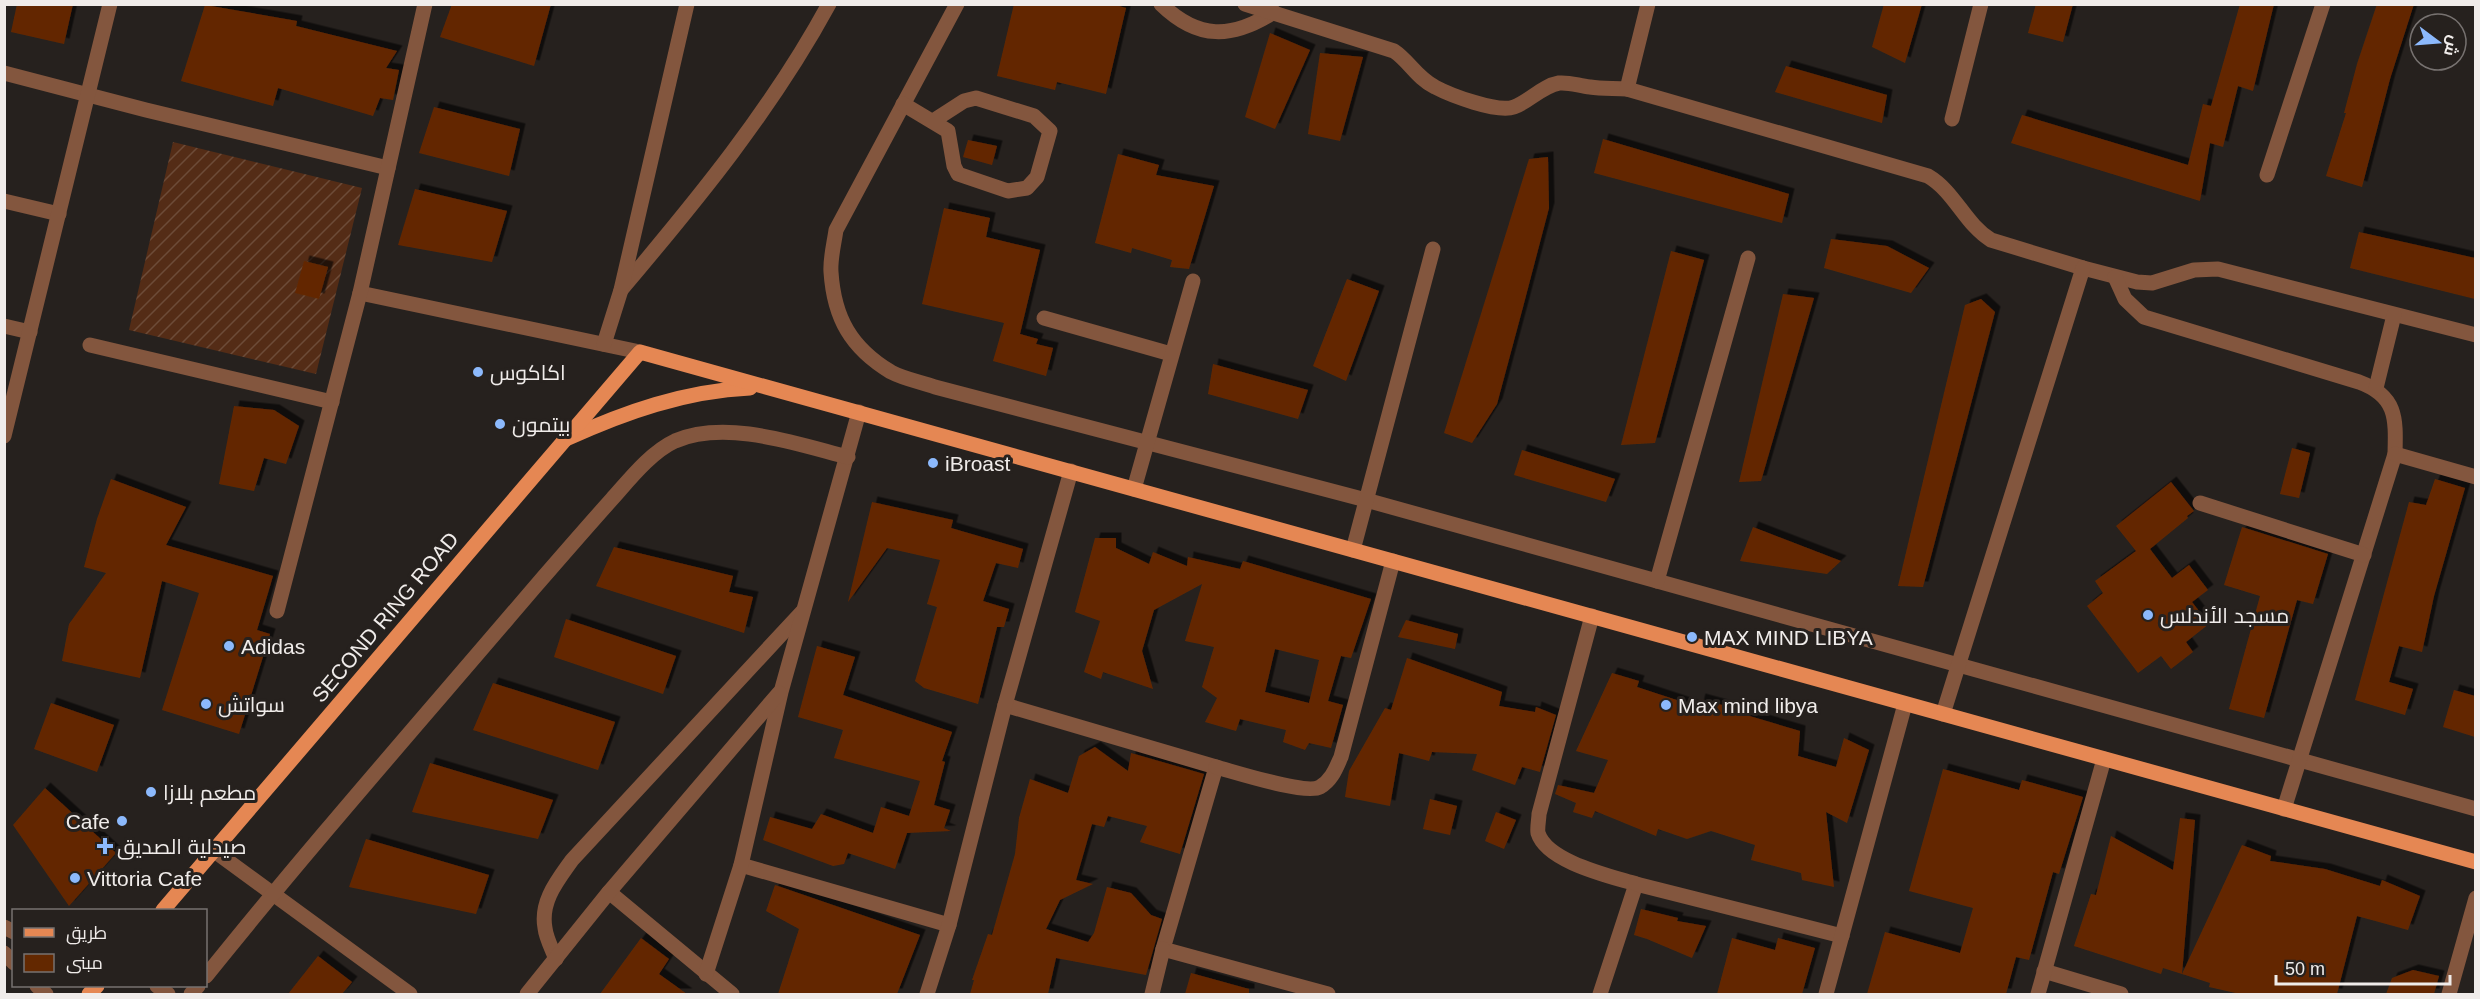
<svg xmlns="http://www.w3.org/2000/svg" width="2480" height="999" font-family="Arial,Cairo,sans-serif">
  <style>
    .garden { fill: url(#garden-furrows) }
    .building { fill: #632800; fill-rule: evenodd; filter: url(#shadow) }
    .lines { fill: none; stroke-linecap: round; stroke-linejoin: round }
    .minor { stroke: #83563e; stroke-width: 15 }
    .major { stroke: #e58753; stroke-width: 15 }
    .poi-dot { fill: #8cb9fc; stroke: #26211e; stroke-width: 2 }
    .labels { text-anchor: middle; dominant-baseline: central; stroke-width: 6; stroke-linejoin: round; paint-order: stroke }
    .poi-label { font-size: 21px; fill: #f0ecea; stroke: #26211e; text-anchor: start }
    .street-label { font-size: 21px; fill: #f0ecea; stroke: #26211e }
  </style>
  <defs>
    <pattern id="garden-furrows" width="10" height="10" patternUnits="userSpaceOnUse" patternTransform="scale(1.5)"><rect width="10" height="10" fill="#542c16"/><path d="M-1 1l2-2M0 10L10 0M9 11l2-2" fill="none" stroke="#6d4b38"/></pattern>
    <filter id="shadow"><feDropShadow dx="5.5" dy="-5.5" stdDeviation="0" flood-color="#0009"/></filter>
  </defs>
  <rect width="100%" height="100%" fill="#26211e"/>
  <polygon class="garden" points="173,142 362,188 316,374 129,330"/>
  <g class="building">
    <polygon points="17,4 73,4 64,44 11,32"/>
    <polygon points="452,4 551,4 534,66 440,37"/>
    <polygon points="1014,4 1112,4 1126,8 1106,94 1057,82 1055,90 997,76"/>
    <polygon points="1884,4 1922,4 1905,63 1872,47"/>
    <polygon points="2036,4 2073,4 2063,42 2028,33"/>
    <polygon points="2240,4 2274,4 2253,91 2238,86 2223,147 2210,143 2200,201 2011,143 2022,115 2188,165 2203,104 2211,106"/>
    <polygon points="2377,4 2414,4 2390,79 2362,187 2326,176 2346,113 2344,113 2357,64"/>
    <polygon points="205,5 297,21 296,26 397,51 386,68 399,70 393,100 380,98 373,116 278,88 273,106 181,81"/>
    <polygon points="1270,33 1310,50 1275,129 1245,117"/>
    <polygon points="1320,53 1363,57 1340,141 1308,134"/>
    <polygon points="1786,66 1887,95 1882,123 1775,92"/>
    <polygon points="434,107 520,129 509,176 419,153"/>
    <polygon points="1603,139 1789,194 1782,223 1594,173"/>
    <polygon points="968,140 997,146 992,165 963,157"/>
    <polygon points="1118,154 1159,165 1156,175 1214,186 1189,269 1170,267 1172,260 1132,248 1131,253 1095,243"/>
    <polygon points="1548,157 1549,208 1523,307 1497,404 1472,443 1444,433 1529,159"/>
    <polygon points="415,189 507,211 492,262 398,245"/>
    <polygon points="944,208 990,218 986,237 1040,250 1020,334 1038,339 1036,344 1053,348 1046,376 993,361 1004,323 922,304"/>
    <polygon points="2359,232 2475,258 2475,299 2350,268"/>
    <polygon points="1831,239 1887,246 1929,268 1911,293 1824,268"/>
    <polygon points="1671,251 1704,260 1655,443 1621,445"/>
    <polygon points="304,261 328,267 319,299 295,293"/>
    <polygon points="1347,279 1379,291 1346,381 1313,366"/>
    <polygon points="1783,294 1814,298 1761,481 1739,482"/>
    <polygon points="1981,299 1995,312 1923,587 1898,586 1965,305"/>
    <polygon points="1213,364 1308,390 1298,419 1208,394"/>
    <polygon points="234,406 274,410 299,426 286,464 264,458 254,491 219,484"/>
    <polygon points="2292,448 2310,453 2299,498 2280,494"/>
    <polygon points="1522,450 1615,479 1606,502 1514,475"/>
    <polygon points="111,479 186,507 166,545 273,576 257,630 270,634 239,734 162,710 199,593 162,581 140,678 62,661 69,624 106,573 84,567 97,519"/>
    <polygon points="2435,479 2465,488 2434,596 2422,652 2399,646 2389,682 2413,689 2405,715 2355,700 2409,502 2426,505"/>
    <polygon points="2171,482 2194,511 2187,516 2188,518 2150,549 2172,578 2189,565 2208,590 2192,602 2209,624 2186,642 2193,652 2171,669 2161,656 2138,673 2087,606 2103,593 2095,581 2136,551 2116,526"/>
    <polygon points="872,502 953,520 951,528 1023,549 1018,568 996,563 983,601 1009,609 1004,627 997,627 978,704 924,688 915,681 937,607 927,604 940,560 887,548 848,602"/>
    <polygon points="1753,527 1841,561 1827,574 1740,561"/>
    <polygon points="2242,527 2328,554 2313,604 2297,600 2264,718 2229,709 2260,596 2224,585"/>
    <path d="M1095,538H1116V548L1149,564L1153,552L1187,566L1188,557L1240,569L1243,561L1371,599L1351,658L1341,656L1328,701L1343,705L1331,748L1309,743L1305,750L1283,742L1286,730L1240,719L1236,731L1205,722L1217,698L1202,687L1214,647L1185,641L1202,584L1154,610L1142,651L1153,689L1103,672L1101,679L1084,672L1100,621L1075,612ZM1275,649L1319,660L1309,703L1265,692Z"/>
    <polygon points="614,547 733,576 729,592 753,597 744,633 596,586"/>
    <polygon points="566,619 676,656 663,694 554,657"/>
    <polygon points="1406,620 1458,634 1455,649 1398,637"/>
    <polygon points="817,646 855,657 843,695 952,732 942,761 945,762 934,805 950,810 944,828 951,831 907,833 895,869 848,853 844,864 833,866 763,840 770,817 812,829 821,814 873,833 881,807 909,816 920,781 834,758 843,730 798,717"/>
    <polygon points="1407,658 1502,692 1499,706 1535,712 1536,707 1556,715 1540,772 1522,767 1515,785 1472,770 1477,754 1432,752 1429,761 1399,753 1390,806 1345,797 1349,771 1385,708 1391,710"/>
    <polygon points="1612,673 1639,681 1637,687 1698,707 1700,699 1737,709 1736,712 1800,731 1798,756 1836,767 1844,738 1869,750 1847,823 1826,812 1834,887 1802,880 1801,873 1751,860 1755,845 1711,831 1687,839 1658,829 1656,836 1595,811 1592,818 1573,812 1576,803 1555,794 1558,785 1594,793 1608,760 1576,751"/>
    <polygon points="493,683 615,722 598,770 473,730"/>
    <polygon points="2454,690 2475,696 2475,737 2443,727"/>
    <polygon points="51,703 114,725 97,772 34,749"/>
    <polygon points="1095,747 1128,771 1131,753 1204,774 1180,854 1140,842 1147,826 1108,816 1104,827 1092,824 1076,880 1093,884 1060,900 1046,929 1088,942 1094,933 1107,887 1131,893 1151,915 1162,919 1146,975 1056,958 1048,994 970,994 974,980 972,980 988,934 992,935 1015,854 1019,818 1030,779 1068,793 1079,756"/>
    <polygon points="430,763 553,800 538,839 412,812"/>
    <polygon points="1943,769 2019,790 2022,780 2083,797 2059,874 2053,872 2029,960 2016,957 2006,994 1867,994 1885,932 1960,953 1973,908 1909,891"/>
    <polygon points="45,788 116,853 69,906 13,825"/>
    <polygon points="1430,799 1457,806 1450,835 1423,829"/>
    <polygon points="1496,812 1516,820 1504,849 1485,841"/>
    <polygon points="2180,818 2195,820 2182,974 2163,968 2161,974 2074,946 2091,894 2096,895 2111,836 2173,870"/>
    <polygon points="366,839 489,875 476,914 349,887"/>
    <polygon points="2242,845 2271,856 2270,861 2325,869 2380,886 2382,880 2420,896 2408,930 2357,916 2337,994 2240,994 2209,987 2210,983 2182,974"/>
    <polygon points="775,885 920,935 897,994 778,994 799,929 766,911"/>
    <polygon points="1641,909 1678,918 1677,921 1706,926 1692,958 1647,939 1634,935"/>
    <polygon points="641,938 669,959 659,974 687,994 600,994"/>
    <polygon points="1732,938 1775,950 1778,938 1815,948 1802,994 1717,994"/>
    <polygon points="318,956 352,982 342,994 288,994"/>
    <polygon points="2413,970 2439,976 2434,994 2386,994 2392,978"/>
    <polygon points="1191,973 1249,989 1249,994 1185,994"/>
  </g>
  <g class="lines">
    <g class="minor">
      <path d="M957,4L836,230C834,244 830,259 831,272C834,318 851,348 891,372C904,379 921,382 935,387L1366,500L2476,809"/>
      <path d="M1161,4C1198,40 1232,39 1274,12"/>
      <path d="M1245,4L1394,51C1409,61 1417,78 1435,87C1450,95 1497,113 1514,107C1530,101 1542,86 1559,83C1570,82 1579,86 1590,87C1602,89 1615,88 1627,89L1928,176C1955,192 1965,224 1991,240L2083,268L2137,282L2152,283L2194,270L2218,269L2476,335"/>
      <polyline points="4,73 146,110 388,168"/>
      <polyline points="1627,89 1648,4"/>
      <polyline points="903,104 948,131 954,166 958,174 1008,191 1027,188 1037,177 1050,131 1034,116 976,98 964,101 933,121"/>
      <polyline points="1952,119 1981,4"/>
      <polyline points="2267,175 2323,4"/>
      <polyline points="4,201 59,214"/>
      <path d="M2115,277L2125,299L2144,317L2359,382C2397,396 2396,418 2395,454L2284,809"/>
      <path d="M621,290C697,200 772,109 829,4"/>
      <polyline points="360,293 640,352"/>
      <polyline points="1044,318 1171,354"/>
      <polyline points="4,326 30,332"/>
      <polyline points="604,344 621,290 687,4"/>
      <polyline points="90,345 332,402"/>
      <polyline points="2376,388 2394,315"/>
      <polyline points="4,436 110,4"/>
      <polyline points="2395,454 2476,477"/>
      <polyline points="1134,489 1193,281"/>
      <polyline points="2200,503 2364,555"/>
      <polyline points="1353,550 1433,249"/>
      <polyline points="1657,581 1748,258"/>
      <polyline points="277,611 360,293 425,4"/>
      <path d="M1592,616L1539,814C1539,819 1537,828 1538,833C1547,862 1610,876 1636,884L1600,994"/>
      <polyline points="1005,705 1216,767 1163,949 1328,994"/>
      <polyline points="1943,714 2083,268"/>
      <path d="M1216,767C1235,772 1306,795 1320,787C1332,780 1336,768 1341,757L1393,561"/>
      <polyline points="213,850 410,994"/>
      <polyline points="741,865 949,925"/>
      <polyline points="1636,884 1842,936"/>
      <polyline points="609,892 732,994"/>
      <polyline points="4,927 14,932"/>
      <polyline points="4,953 14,963"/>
      <path d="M556,959C552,949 546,938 545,928C540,901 558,880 572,860L802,612"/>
      <polyline points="2044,971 2121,994"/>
      <polyline points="706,974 741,865 781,692 859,412"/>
      <path d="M206,976C312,844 424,717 534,588C560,558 586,528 612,499C629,480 651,452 675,441C726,419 797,444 848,457"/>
      <polyline points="37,986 46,994"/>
      <polyline points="157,986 168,994"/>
      <polyline points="191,994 198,986"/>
      <polyline points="527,994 609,892 779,693"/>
      <polyline points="927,994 949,925 1005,705 1071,471"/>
      <polyline points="1152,994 1163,949"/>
      <polyline points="1826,994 1905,704"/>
      <polyline points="2038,994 2104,759"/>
      <polyline points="2449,994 2476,898"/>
    </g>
    <g class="major">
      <path d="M566,439C625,412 685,391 750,388"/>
      <polyline points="163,910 640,352 2476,862"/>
      <polyline points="89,994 97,986"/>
    </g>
  </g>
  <g class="poi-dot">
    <circle cx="478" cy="372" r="6"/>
    <circle cx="500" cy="424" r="6"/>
    <circle cx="933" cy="463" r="6"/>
    <circle cx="2148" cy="615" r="6"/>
    <circle cx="1692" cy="637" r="6"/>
    <circle cx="229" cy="646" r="6"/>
    <circle cx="206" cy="704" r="6"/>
    <circle cx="1666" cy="705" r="6"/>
    <circle cx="151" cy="792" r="6"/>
    <circle cx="122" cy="821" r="6"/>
    <path d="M102 837h6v6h6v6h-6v6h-6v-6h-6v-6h6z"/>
    <circle cx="75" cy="878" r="6"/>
  </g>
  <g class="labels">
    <g class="poi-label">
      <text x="490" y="372">اكاكوس</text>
      <text x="512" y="424">بيتمون</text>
      <text x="945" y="463">iBroast</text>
      <text x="2160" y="615">مسجد الأندلس</text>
      <text x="1704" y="637">MAX MIND LIBYA</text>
      <text x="241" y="646">Adidas</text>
      <text x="218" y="704">سواتش</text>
      <text x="1678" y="705">Max mind libya</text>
      <text x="163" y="792">مطعم بلازا</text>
      <text x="110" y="821" text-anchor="end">Cafe</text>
      <text x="117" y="846">صيدلية الصديق</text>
      <text x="87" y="878">Vittoria Cafe</text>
    </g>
    <g class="street-label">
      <text transform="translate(385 617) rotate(-50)">SECOND RING ROAD</text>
    </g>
  </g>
  <rect width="2480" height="999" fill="none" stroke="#f0ecea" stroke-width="12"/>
  <rect x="12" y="909" width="195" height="78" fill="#26211e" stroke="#777270" stroke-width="1.5"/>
  <rect x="24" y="928" width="30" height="9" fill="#e58753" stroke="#777270" stroke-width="1.5"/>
  <text x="66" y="939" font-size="18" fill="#f0ecea">طريق</text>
  <rect x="24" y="954" width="30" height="18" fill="#632800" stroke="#777270" stroke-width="1.5"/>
  <text x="66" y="969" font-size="18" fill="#f0ecea">مبنى</text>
  <g transform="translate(2438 42) rotate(106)"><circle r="28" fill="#26211e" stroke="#777270" stroke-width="1.5"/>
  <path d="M0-4.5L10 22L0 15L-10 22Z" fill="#8cb9fc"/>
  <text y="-9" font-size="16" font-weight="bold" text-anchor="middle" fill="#f0ecea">ش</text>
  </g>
  <path d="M2276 975v9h174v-9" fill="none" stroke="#f0ecea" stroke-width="3"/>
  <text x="2285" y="975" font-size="18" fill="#f0ecea" stroke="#26211e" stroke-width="4.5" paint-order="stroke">50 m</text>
</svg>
